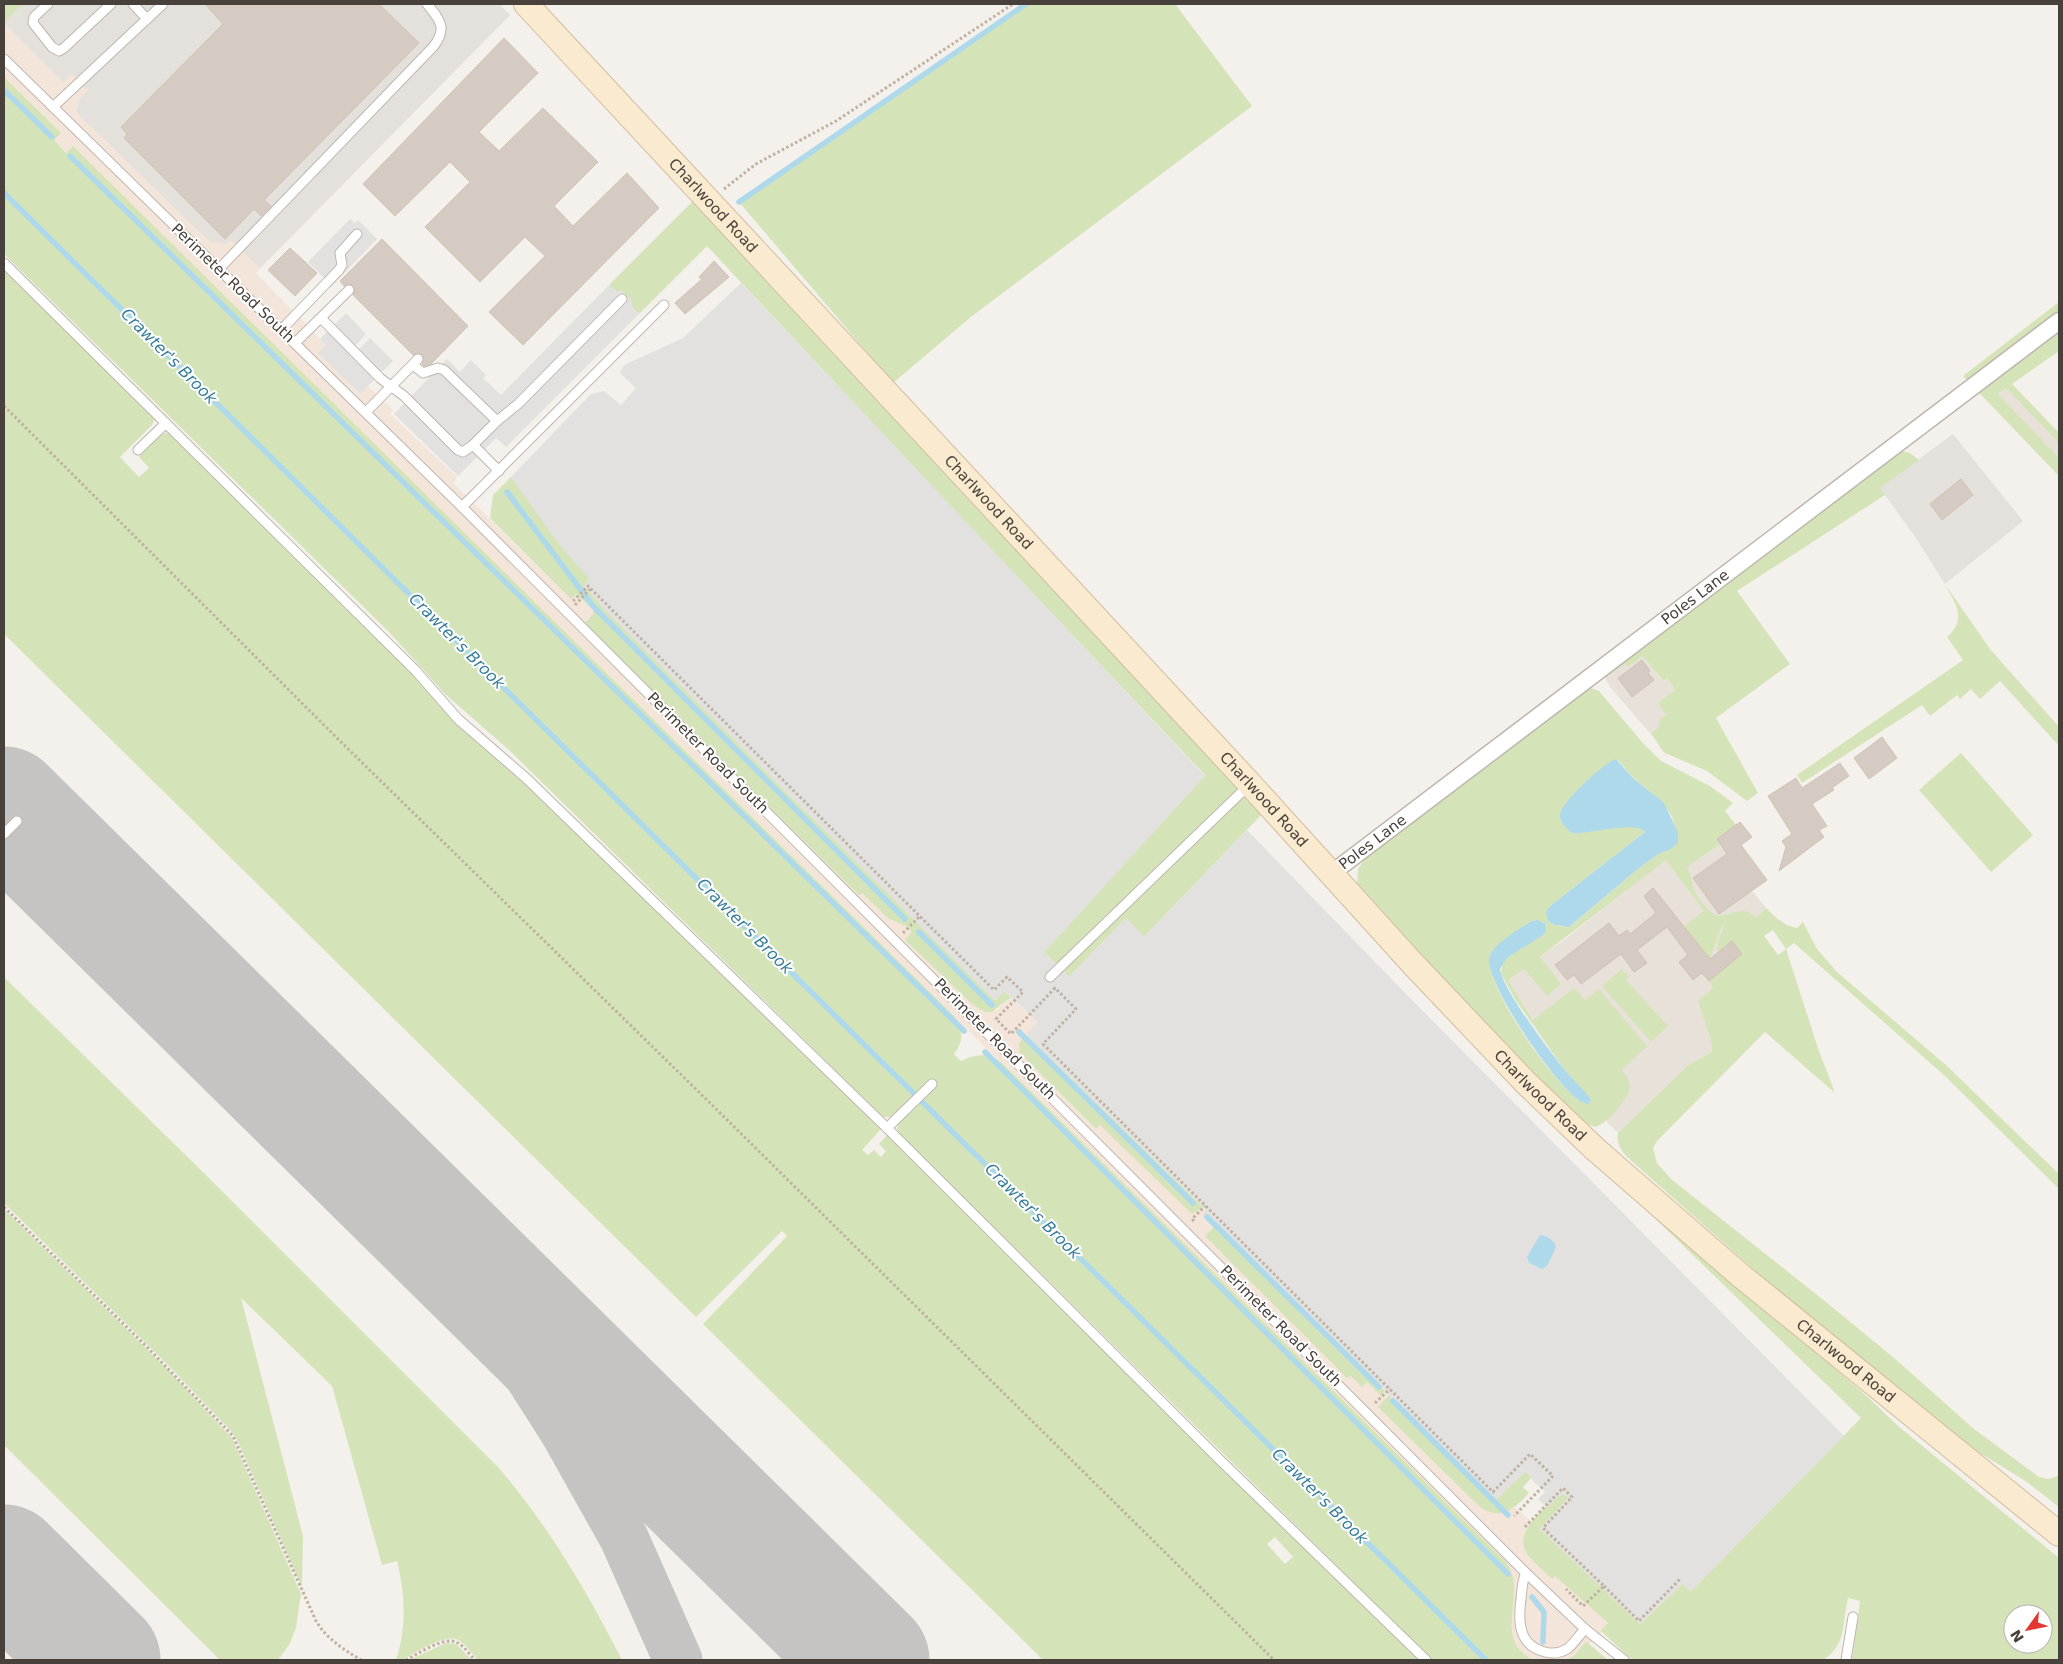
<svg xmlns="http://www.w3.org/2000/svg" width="2063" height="1664" font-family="'DejaVu Sans',sans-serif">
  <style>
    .residential { fill: #e7e1da }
    .commercial { fill: #f3e5d9 }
    .industrial { fill: #e4e0dc }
    .green { fill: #d5e4b8; fill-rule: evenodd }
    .parking { fill: #e3e1df }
    .water { fill: #aed9ea }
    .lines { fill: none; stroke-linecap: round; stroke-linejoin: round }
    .stream { stroke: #aed9ea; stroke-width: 5.5 }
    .taxiway { stroke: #c6c4c2; stroke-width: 49 }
    .runway { stroke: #c6c4c2; stroke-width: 121 }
    .building { fill: #d5cbc2; stroke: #cfc2b5 }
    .lane-casing { stroke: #bfb7ae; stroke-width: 11 }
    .street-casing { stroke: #bfb7ae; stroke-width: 19 }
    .secondary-casing { stroke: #cfbd9f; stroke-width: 26 }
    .path { stroke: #bfb1a1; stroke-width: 3; stroke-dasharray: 2.5 2.5; stroke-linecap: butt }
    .lane { stroke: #fff; stroke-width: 9 }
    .street { stroke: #fff; stroke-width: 16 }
    .secondary { stroke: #faeacf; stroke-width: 24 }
    .labels { text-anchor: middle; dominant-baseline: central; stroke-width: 4; stroke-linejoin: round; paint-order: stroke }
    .street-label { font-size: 15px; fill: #48403a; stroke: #fff }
    .water-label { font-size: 16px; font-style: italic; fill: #387d9b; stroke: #fff }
  </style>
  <rect width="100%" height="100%" fill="#f4f0eb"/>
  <g class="residential">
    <polygon points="2012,384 2059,433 2059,476 1998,394"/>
    <polygon points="1643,655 1662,681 1667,678 1675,690 1667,715 1659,727 1650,733 1610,687 1605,678 1625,663 1628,667"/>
    <polygon points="1720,844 1740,871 1738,873 1766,908 1752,920 1778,955 1699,1001 1712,1044 1712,1052 1688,1065 1618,1133 1606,1121 1628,1093 1539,1029 1508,980 1560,943 1666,859 1676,874"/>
  </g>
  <polygon class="commercial" points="4,4 499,4 510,15 256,273 326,345 319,353 359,394 368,386 393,410 390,414 457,477 453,483 571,598 576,594 996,1011 1011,997 1038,1022 1021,1041 1192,1214 1203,1207 1206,1210 1389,1395 1385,1398 1499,1511 1515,1507 1533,1523 1608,1623 1601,1630 1603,1631 1574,1660 1531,1660 1520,1656 1007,1069 649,714 187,262 53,140 4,88"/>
  <g class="industrial">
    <polygon points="4,4 499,4 510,15 260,268 231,240 226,244 210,242 76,112 79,100 88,90 72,74 63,82 4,23"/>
    <polygon points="1953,434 2023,521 1945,584 1916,538 1880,488"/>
  </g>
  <g class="green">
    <polygon points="4,4 23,4 4,22"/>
    <polygon points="1026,4 1175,4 1252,106 972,316 893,383 739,202"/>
    <path d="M4,77L61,133L54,140L66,153L73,146L955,1017C963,1031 964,1041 954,1054L961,1061C975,1054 988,1052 1002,1063L1504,1560C1532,1590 1488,1639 1534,1660H1432L901,1135L897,1129L899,1123L935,1088L928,1080L892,1117H883L510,751L444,693L390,633L4,254Z"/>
    <polygon points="694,200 755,269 870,391 975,507 1219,763 1264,812 1144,937 1125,919 1069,977 1044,952 1205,775 970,527 707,246 639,314 609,285"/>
    <path d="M4,268L155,418L152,425L120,457L139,477L149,468L139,457L161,434L169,432L881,1129L862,1150L868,1155L874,1150L881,1157L886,1151L879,1144L887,1135L1420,1660H1043L703,1324L787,1236L782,1231L696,1317L4,634ZM1275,1537L1293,1557L1285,1564L1267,1544Z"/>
    <polygon points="2059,302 2059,351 2012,384 2059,433 2059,443 2006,388 1998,394 2059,458 2059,476 1963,376"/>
    <path d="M1901,451L1910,453L1919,460L1880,488L1885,495L1737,591L1790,664L1716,718L1758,793L1747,801L1707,771L1665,753C1659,748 1657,740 1650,733L1659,727L1660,719L1666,715L1658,703L1675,690L1667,678L1663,681L1643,656L1628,667L1625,664L1605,678L1608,672Z"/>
    <polygon points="511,477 590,579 584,586 794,800 998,997 1004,991 1011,997 992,1012 985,1012 973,1005 905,940 912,932 906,926 889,919 862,893 859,895 584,624 593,614 593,610 576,594 571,599 490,518 493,495"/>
    <path d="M1945,584L1990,649L2059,727V746L2000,681L1980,699L1971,689L1960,699L1957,695L1930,716L1922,705L1802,783L1797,775L1963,660L1947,637C1968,618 1955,604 1945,584Z"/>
    <path d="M1588,687L1599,691L1642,742L1661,761L1710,786L1733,803L1725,811L1736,825L1717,839L1720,844L1687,867C1691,874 1691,879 1693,887C1696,897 1710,915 1720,916C1734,914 1743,905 1756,917L1766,908C1775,917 1784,926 1797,928L1803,922L1817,949L1837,972L1947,1066L2059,1174V1189L1945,1076L1794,943L1786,949L1818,1048L1835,1093L1765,1032L1657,1141L1653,1148L1657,1163L1671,1179L1821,1298L1893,1357L1974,1429L2039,1477L2049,1479L2059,1475V1507L2027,1482L1959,1440L1769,1283L1626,1156C1620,1149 1616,1142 1618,1133L1688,1065L1712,1052V1044L1698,1001L1713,988L1709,981L1742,954H1717L1718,942L1724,926L1722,925L1710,959L1684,926L1704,911L1666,860L1540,957L1561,984L1547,996L1524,969L1508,980L1533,1020L1574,988L1585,1000L1599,989L1647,1046L1622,1070C1625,1074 1629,1080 1630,1084C1632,1097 1606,1125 1595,1127L1587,1124L1520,1063L1357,883L1358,869L1371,851ZM1616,759C1623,764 1628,773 1635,779C1657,800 1682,812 1675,846L1660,853L1639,868L1573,924C1565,929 1556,926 1548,921L1550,906L1645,832C1635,819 1588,835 1572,833L1560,820L1585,782ZM1534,920L1545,923V932L1507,958L1502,964L1501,974L1515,999L1564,1069L1589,1098L1585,1104C1554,1087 1499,1003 1490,969L1489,963ZM1773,930L1786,949L1778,955L1764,936Z"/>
    <polygon points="1961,753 2033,835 1991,872 1919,790"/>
    <polygon points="1622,969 1629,977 1626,980 1668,1026 1651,1042 1602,986"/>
    <path d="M4,977L209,1178L497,1466C548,1525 587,1591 622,1660H478C472,1654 466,1644 458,1640C445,1633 414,1654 402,1660H396C407,1628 405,1593 397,1561L382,1565L332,1386L241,1298L303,1536L302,1587L238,1442L231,1431L168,1365L4,1203Z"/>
    <polygon points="1057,1002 1038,1045 1203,1207 1192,1214 1100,1125 1096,1129 1020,1053 1019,1043"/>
    <path d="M1633,1197L1730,1277L1871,1400L1898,1426L2059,1558V1660H1852L1860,1601L1848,1598C1842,1623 1847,1645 1823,1660H1632L1602,1632L1601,1630L1608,1623L1555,1576L1552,1579C1544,1571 1534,1563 1527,1554C1512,1532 1545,1509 1558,1496L1562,1494L1569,1497L1540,1529L1640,1624L1683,1583L1691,1591L1861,1418ZM2013,1614H2043V1644H2013Z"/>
    <polygon points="4,1209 166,1368 232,1438 301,1594 296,1628 289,1645 278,1660 220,1660 4,1445"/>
    <polygon points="1202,1214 1385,1391 1381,1396 1367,1382 1362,1387 1351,1376 1347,1378 1205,1236 1215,1226"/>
    <path d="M1389,1395L1529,1456L1538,1486L1531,1478L1523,1487L1529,1493C1515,1508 1502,1521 1481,1508L1378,1407Z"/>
    <polygon points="1586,1642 1589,1644 1608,1660 1566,1660 1575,1655"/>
    <polygon points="446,1643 456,1644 472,1660 409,1660"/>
  </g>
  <g class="parking">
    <polygon points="350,219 355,223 358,220 377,239 332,286 308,262"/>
    <polygon points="741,283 1205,776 1044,952 1069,977 1126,918 1144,937 1247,830 1408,996 1844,1436 1691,1591 1682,1584 1640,1624 1540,1529 1569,1498 1566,1495 1560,1495 1547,1508 1538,1499 1545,1492 1525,1472 1494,1502 1394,1406 1389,1395 1370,1376 1360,1373 1202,1214 1206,1210 1026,1035 1038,1022 1005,991 995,1001 606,611 584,586 590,579 561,547 511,477 591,394 604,391 621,405 636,388 620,373 624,365 683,338"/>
    <polygon points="609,285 616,292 621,290 631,299 633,309 639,314 506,447 496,438 458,476 394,414 447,359 460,372 471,360 486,375 483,378 501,395"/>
    <polygon points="346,313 366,334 355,346 359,349 370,338 393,361 360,394 318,353 326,345 320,339"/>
  </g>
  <g class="water">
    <path d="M1616,759L1634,779L1664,803L1678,832V843L1671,849L1660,853L1639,868L1569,927L1555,925L1548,921L1545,924L1546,931L1543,935L1507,958L1500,969C1502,989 1550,1051 1564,1069C1572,1079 1582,1088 1590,1098L1591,1101L1588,1104C1566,1104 1484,982 1489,958C1492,945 1520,928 1532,921L1537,920L1544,923L1548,921L1546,912L1550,906L1645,832C1636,820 1588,835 1572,833C1567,829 1558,821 1560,814C1562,802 1604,762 1616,759Z"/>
    <path d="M1540,1235C1546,1235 1555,1241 1556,1247L1547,1266L1542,1269L1529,1263L1527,1257Z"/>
  </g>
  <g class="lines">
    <g class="stream">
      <polyline points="4,90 52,137"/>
      <polyline points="70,156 964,1031"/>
      <polyline points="4,193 1486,1660"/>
      <polyline points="739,202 1026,4"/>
      <polyline points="507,492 593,606 905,919"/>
      <polyline points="919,932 992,1005"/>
      <polyline points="1019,1032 1193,1203"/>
      <polyline points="985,1052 1508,1574"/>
      <polyline points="1207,1217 1379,1387"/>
      <polyline points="1393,1401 1508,1515"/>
      <polyline points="1532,1597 1544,1612 1543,1642"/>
    </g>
    <polyline class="taxiway" points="318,1112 426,1232 488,1312 564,1431 624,1538 678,1660"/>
    <g class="runway">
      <polyline points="4,807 869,1660"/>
      <polyline points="4,1565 100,1660"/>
    </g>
  </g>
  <g class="building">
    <polygon points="205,4 379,4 419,43 264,200 271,206 261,216 254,209 225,239 124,138 127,134 121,127 223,24"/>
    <polygon points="504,38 538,73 479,132 499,151 543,108 598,162 554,206 573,226 627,173 659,208 523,345 489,312 545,256 525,237 480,282 425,227 470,182 450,162 395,216 363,184"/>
    <polygon points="382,239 468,326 431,364 424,366 422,364 424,360 423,355 419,353 413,355 353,295 355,289 353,285 348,284 344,286 340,281"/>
    <polygon points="290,248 317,273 295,296 268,270"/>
    <polygon points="714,261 729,277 685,314 675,303 702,279 699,277"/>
    <polygon points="1961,479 1973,495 1942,520 1930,504"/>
    <polygon points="1642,660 1650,671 1648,673 1654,680 1632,697 1618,678"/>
    <polygon points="1882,737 1897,758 1869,779 1854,758"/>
    <polygon points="1840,763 1849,776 1832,788 1834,790 1812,804 1827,826 1819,830 1824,837 1779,871 1786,847 1782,841 1792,834 1768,796 1796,778 1802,788"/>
    <polygon points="1740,822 1752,837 1741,845 1767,880 1719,914 1693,878 1727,854 1717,839"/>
    <polygon points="1653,888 1710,959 1732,941 1742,954 1709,981 1702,973 1693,980 1679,962 1688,955 1667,927 1637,950 1647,963 1634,972 1621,954 1581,984 1574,975 1567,980 1555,965 1609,923 1619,936 1627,930 1630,934 1656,913 1644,896"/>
  </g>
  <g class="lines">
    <g class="lane-casing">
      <g id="lane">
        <polyline points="48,4 34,17 33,23 52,47 59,51 64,48 111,4"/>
        <polyline points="133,4 147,19"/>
        <path d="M4,59L462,507L1520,1567L1526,1573L1585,1629C1579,1635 1574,1644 1567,1649C1560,1653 1552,1654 1545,1652C1518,1645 1518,1621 1521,1599C1522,1590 1522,1580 1526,1573"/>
        <polyline points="53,107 163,4"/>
        <polyline points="4,263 416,671 458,719 526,778 887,1128 1219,1459 1426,1660"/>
        <path d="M219,269L433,47C448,28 440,20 427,4"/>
        <polyline points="321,318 380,378 404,396 458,450 463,452 473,445 499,471"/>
        <polyline points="281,330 339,270 342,265 340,253 357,234"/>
        <polyline points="295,343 349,290"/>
        <polyline points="413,365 423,373 438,368 444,370 497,421 473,445"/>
        <polyline points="366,412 418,359"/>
        <polyline points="497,421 518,404 622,299"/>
        <polyline points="138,450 166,423"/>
        <polyline points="462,507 664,305"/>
        <polyline points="4,834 17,821"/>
        <polyline points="1050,977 1250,784"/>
        <polyline points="887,1128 932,1084"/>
        <polyline points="1585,1629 1624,1660"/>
        <polyline points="1846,1660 1853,1617"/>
      </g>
    </g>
    <g class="street-casing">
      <g id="street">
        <path id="s1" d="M1332,873L2059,321"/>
      </g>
    </g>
    <g class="secondary-casing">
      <g id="secondary">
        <path id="s2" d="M526,4L1250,784L1413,964L1526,1083L1595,1149L1740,1275L2059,1534"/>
      </g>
    </g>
    <g class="path">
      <polyline points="724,189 756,164 836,121 1013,4"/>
      <polyline points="4,406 341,742 709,1102 1274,1660"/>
      <polyline points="573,601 588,586 994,990 1007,977 1023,992 996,1019 1011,1034 1055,988 1076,1009 1043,1044 1493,1492 1530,1454 1553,1476 1514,1516"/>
      <polyline points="575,605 590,589"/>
      <polyline points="903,933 920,916"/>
      <path d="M4,1207L147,1347L233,1436L316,1621C327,1639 343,1649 361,1660"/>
      <polyline points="1194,1221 1192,1219 1205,1206"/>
      <polyline points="1375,1403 1390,1389"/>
      <polyline points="1525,1527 1563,1488 1572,1497 1543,1528 1604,1586 1583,1606 1566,1589"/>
      <polyline points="1604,1586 1639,1621 1681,1578"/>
      <path d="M406,1660C418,1654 445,1635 458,1643C465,1647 470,1655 475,1660"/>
    </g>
    <use href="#lane" class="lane"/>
    <use href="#street" class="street"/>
    <use href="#secondary" class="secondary"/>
  </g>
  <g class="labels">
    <g class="street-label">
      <text stroke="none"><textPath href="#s2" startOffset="275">Charlwood Road</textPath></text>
      <text transform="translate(233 283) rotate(44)">Perimeter Road South</text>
      <text stroke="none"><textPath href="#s2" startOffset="680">Charlwood Road</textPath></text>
      <text stroke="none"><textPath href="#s1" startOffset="456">Poles Lane</textPath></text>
      <text transform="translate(708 753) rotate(45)">Perimeter Road South</text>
      <text stroke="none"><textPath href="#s2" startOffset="1085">Charlwood Road</textPath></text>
      <text stroke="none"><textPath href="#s1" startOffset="51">Poles Lane</textPath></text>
      <text transform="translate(995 1039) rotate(45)">Perimeter Road South</text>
      <text stroke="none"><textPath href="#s2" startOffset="1490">Charlwood Road</textPath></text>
      <text transform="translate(1281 1326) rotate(45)">Perimeter Road South</text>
      <text stroke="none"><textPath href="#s2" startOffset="1895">Charlwood Road</textPath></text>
    </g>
    <g class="water-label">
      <text transform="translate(169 356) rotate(45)">Crawter's Brook</text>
      <text transform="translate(457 641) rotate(45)">Crawter's Brook</text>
      <text transform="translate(745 926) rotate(45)">Crawter's Brook</text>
      <text transform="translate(1033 1211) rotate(45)">Crawter's Brook</text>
      <text transform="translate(1320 1496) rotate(45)">Crawter's Brook</text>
    </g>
  </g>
  <rect width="2063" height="1664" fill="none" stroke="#48403a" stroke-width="10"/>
  <g transform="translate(2028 1629) rotate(237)"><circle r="24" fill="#ffffff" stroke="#b6b3b0"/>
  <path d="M0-4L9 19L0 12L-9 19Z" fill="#e53731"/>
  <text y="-8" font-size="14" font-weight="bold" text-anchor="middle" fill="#48403a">N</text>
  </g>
</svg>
